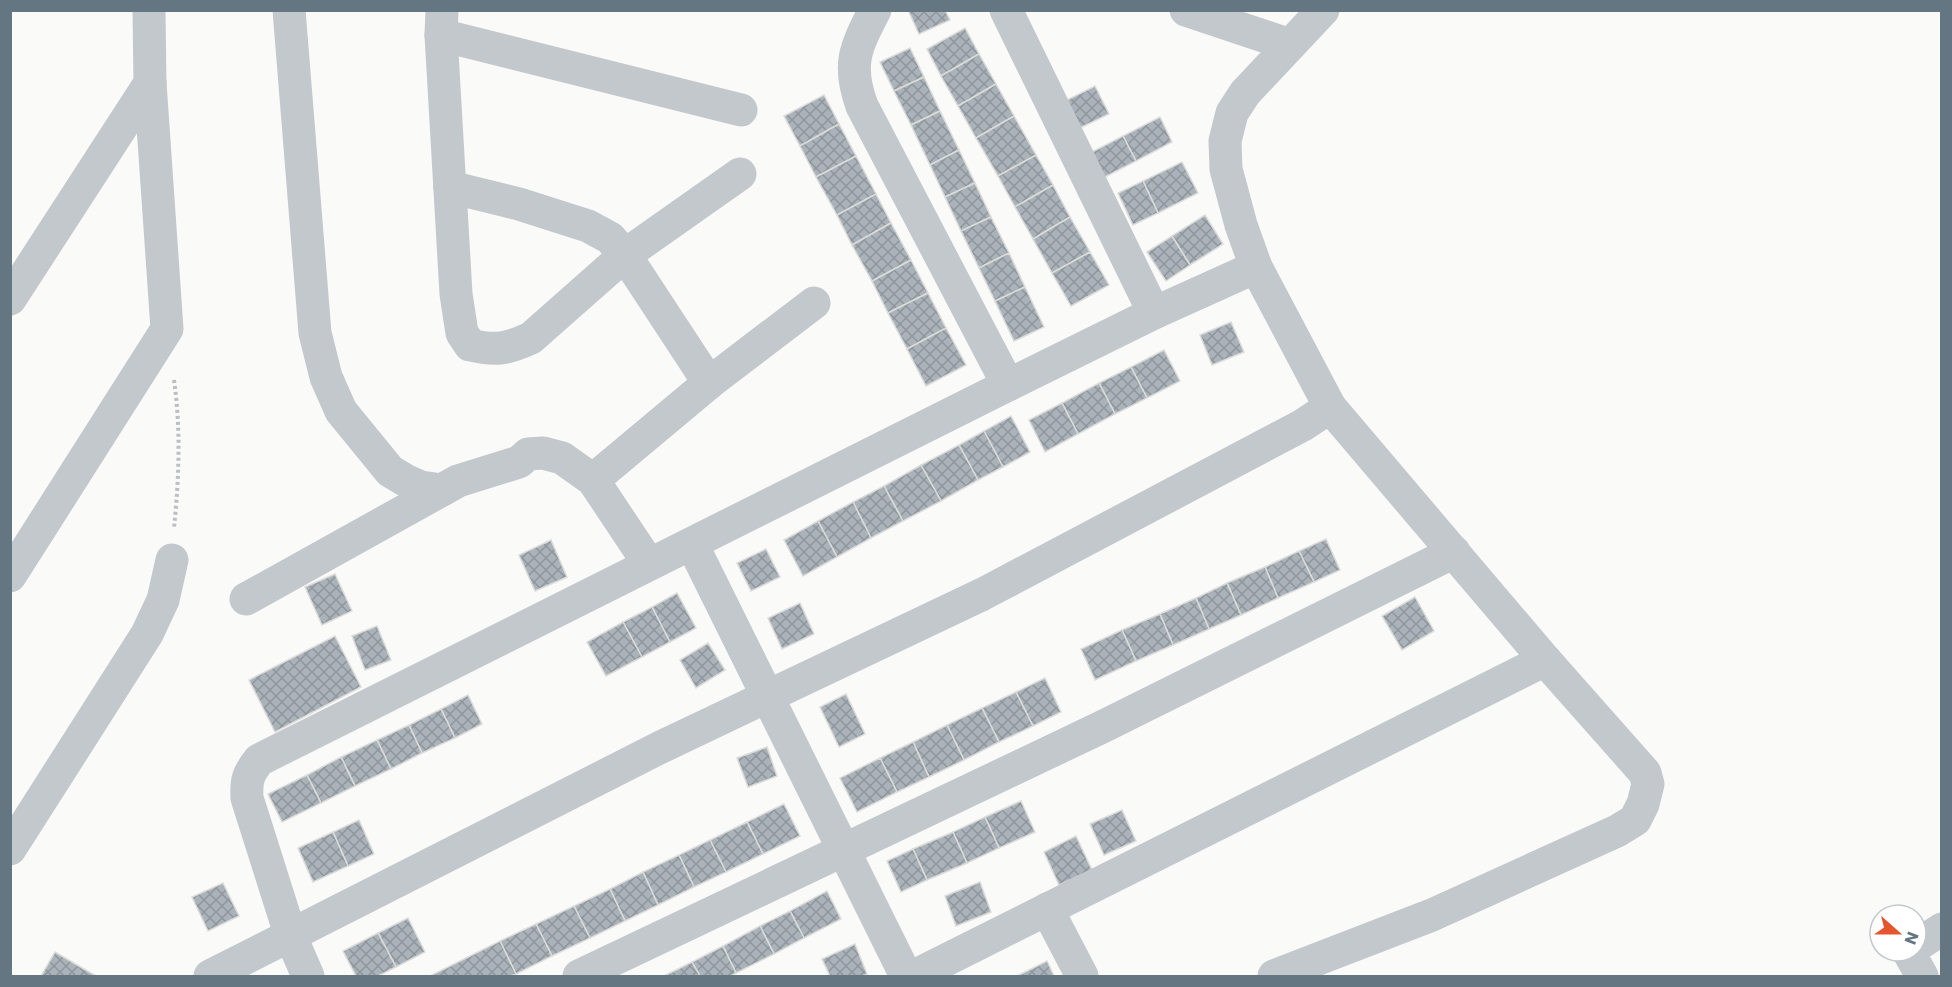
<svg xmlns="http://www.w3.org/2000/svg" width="1952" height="987" font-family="Poppins,sans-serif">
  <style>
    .building { fill: url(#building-cross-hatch); stroke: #dcdcda; stroke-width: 1.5 }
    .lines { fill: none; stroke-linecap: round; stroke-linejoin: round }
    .path { stroke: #bbbfc2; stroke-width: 4; stroke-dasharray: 3 3; stroke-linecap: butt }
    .street { stroke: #c3c8cc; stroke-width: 33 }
  </style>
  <defs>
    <pattern id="building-cross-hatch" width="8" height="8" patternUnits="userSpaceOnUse" patternTransform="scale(1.5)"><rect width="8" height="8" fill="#aab3b9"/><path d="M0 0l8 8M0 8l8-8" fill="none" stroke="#8e969c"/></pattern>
  </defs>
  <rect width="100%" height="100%" fill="#fafaf8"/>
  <g class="building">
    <polygon points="908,10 945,10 950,20 919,34"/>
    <polygon points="965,28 979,54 941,76 927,49"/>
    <polygon points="910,48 924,77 894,91 880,62"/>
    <polygon points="979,54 996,84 958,106 941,76"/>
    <polygon points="924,77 940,111 911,125 894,91"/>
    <polygon points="996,84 1014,116 976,138 958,106"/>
    <polygon points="1095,86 1109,114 1080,128 1067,100"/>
    <polygon points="824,95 839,124 800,146 784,116"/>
    <polygon points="940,111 959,150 930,165 911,125"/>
    <polygon points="1014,116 1036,155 998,176 976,138"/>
    <polygon points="1160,117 1172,142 1136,161 1123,136"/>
    <polygon points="839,124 856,156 816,177 800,146"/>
    <polygon points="1123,136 1136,161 1101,179 1088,154"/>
    <polygon points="959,150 975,183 945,197 930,165"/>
    <polygon points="1036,155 1053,185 1015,207 998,176"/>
    <polygon points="856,156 876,194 837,215 816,177"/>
    <polygon points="1182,162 1198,193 1158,213 1143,181"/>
    <polygon points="1143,181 1158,213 1133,225 1118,193"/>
    <polygon points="975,183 991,217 961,231 945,197"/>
    <polygon points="1053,185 1070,217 1033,239 1015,207"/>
    <polygon points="876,194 891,223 852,245 837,215"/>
    <polygon points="1205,215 1223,244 1190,265 1172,236"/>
    <polygon points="991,217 1009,253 979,268 961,231"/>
    <polygon points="1070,217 1090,252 1052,273 1033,239"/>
    <polygon points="891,223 911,260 872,281 852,245"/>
    <polygon points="1172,236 1190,265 1166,281 1147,252"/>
    <polygon points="1090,252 1109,285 1071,306 1052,273"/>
    <polygon points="1009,253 1025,287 995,301 979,268"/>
    <polygon points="911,260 928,293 888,313 872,281"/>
    <polygon points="1025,287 1044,327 1014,341 995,301"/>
    <polygon points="928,293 946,328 907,349 888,313"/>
    <polygon points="1231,322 1244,352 1212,365 1200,335"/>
    <polygon points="946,328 966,365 926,386 907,349"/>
    <polygon points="1164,350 1180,381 1147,398 1131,367"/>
    <polygon points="1131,367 1147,398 1115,414 1099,383"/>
    <polygon points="1099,383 1115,414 1078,434 1062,403"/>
    <polygon points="1062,403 1078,434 1045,452 1029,420"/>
    <polygon points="1011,416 1030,452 1003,467 984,431"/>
    <polygon points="984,431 1003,467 978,480 959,445"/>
    <polygon points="959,445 978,480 941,501 921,465"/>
    <polygon points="921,465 941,501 903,521 884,486"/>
    <polygon points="884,486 903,521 871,538 853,502"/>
    <polygon points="853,502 871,538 837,557 818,521"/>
    <polygon points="818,521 837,557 803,576 784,540"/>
    <polygon points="1326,539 1340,570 1314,582 1299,551"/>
    <polygon points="551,540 567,577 535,591 519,555"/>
    <polygon points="766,549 780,577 751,591 737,563"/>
    <polygon points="1299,551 1314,582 1278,598 1265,567"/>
    <polygon points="1265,567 1278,598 1241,615 1227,583"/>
    <polygon points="335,574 352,611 322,625 305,587"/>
    <polygon points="1227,583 1241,615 1209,629 1196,598"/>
    <polygon points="677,593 696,628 670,642 652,607"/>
    <polygon points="1415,597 1434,631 1402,650 1382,616"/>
    <polygon points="1196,598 1209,629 1173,645 1160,614"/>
    <polygon points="800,603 814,634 782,649 768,618"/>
    <polygon points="652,607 670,642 642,657 623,622"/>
    <polygon points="1160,614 1173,645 1136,661 1122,630"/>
    <polygon points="623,622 642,657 606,676 587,642"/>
    <polygon points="377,626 391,660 365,670 352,636"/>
    <polygon points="1122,630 1136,661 1095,680 1081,649"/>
    <polygon points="335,636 361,687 275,732 249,680"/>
    <polygon points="708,643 725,670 696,688 680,660"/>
    <polygon points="1045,678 1061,712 1033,726 1016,692"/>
    <polygon points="1016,692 1033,726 999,742 982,708"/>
    <polygon points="846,694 865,734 839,747 820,707"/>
    <polygon points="468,695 482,724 455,738 441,709"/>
    <polygon points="982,708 999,742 964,760 947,725"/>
    <polygon points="441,709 455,738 422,753 409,725"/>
    <polygon points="409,725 422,753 391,769 377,740"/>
    <polygon points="947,725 964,760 929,777 913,742"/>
    <polygon points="377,740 391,769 355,786 341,757"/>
    <polygon points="913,742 929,777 897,792 880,758"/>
    <polygon points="767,747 777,776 748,787 737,758"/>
    <polygon points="341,757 355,786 321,803 307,775"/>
    <polygon points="880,758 897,792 857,812 840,778"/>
    <polygon points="307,775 321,803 282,822 268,794"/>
    <polygon points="1021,801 1035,832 999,848 985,817"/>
    <polygon points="784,804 800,836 763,854 747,822"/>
    <polygon points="1122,810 1136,841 1104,855 1090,824"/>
    <polygon points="985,817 999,848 967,863 953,832"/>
    <polygon points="359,820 374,854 348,866 333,832"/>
    <polygon points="747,822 763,854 726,872 710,840"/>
    <polygon points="333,832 348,866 313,882 298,848"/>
    <polygon points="953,832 967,863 927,880 913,849"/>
    <polygon points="1076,836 1092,870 1059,885 1044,852"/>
    <polygon points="710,840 726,872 694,887 679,855"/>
    <polygon points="913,849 927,880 901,892 887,861"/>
    <polygon points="679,855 694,887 658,905 643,872"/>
    <polygon points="643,872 658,905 625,921 610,889"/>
    <polygon points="980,882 991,912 956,926 945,896"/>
    <polygon points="223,883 239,916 208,931 192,897"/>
    <polygon points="610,889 625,921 590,938 574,906"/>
    <polygon points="827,891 841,919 804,938 790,911"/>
    <polygon points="574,906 590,938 552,956 536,924"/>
    <polygon points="790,911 804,938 774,954 760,926"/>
    <polygon points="408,918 425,952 396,967 378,933"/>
    <polygon points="536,924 552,956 516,974 500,941"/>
    <polygon points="760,926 774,954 736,973 723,946"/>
    <polygon points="378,933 396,967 378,976 356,976 343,951"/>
    <polygon points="500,941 516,974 510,976 433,976 432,975"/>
    <polygon points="855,944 867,974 862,976 830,976 822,959"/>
    <polygon points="723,946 736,973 731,976 700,976 692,962"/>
    <polygon points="55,952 96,976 41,976"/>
    <polygon points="1047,961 1054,976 1017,976"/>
    <polygon points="692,962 700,976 664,976"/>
  </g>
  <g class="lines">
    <path class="path" d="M174,380C181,429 179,479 174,528"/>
    <g class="street">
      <polyline points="289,10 315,333 326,377 341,411 390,471 405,480 421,487 442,490 458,481 519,462 528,454 543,453 562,458 593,480 649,564"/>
      <path d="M442,10L441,35L456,294L462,333L470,345C496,351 507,349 531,338L625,255L740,174"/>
      <path d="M875,10C855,48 847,65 862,106L1008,385"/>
      <polyline points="1006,10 1154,313"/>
      <polyline points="1186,10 1290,45"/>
      <polyline points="441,35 741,110"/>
      <polyline points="450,187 519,204 588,226 610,238 625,255 709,383"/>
      <polyline points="10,299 150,83"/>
      <polyline points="593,480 709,383 814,303"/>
      <polyline points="692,544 906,976"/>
      <polyline points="10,576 167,329 150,83 149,10"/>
      <polyline points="246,599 442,490"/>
      <polyline points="10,849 147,634 163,600 172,560"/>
      <polyline points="1047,909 1082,976"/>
      <polyline points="1916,946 1942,929"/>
      <polyline points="1908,951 1922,976"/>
      <polyline points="210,976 659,748 983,594 1303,425 1330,407 1256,267 1241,225 1226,169 1225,141 1232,113 1245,93 1323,10"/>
      <path d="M308,976L291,937L247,798C246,780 248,774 259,760L1008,385L1154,313L1256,267"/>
      <polyline points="579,976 1102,727 1454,552"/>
      <polyline points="914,976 1545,660"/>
      <polyline points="1274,976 1432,915 1617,831 1635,820 1643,804 1648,784 1645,773 1545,660 1330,407"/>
    </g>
  </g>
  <rect width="1952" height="987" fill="none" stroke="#657683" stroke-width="24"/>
  <g transform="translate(1898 933) rotate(111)"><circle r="28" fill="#ffffff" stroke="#c1c8cd" stroke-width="1.5"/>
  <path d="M0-4.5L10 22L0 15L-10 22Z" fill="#e4572e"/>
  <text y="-9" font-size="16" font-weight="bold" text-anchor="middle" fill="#657683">N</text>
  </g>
</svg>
